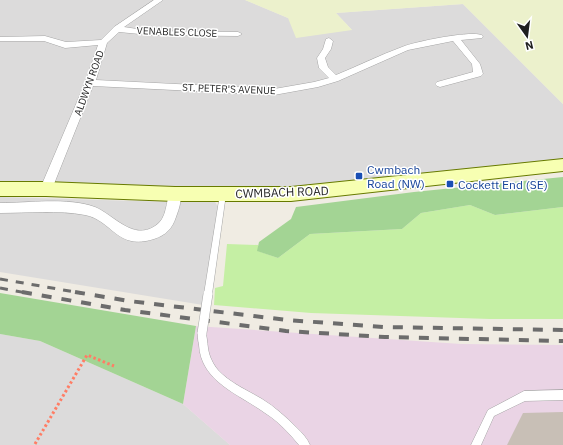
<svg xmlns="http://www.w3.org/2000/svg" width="563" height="445" font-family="'IBM Plex Sans',sans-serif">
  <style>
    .residential { fill: #dcdbdb }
    .industrial { fill: #ead4e5 }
    .farmland { fill: #ecf1cc }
    .grass { fill: #c5efa4 }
    .forest { fill: #a3d494 }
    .building { fill: #c8bfb6 }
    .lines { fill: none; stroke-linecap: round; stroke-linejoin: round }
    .lane-casing { stroke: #a5a5a5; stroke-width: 1 }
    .street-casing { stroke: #a5a5a5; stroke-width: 1 }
    .secondary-casing { stroke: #677a00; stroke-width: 2 }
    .path { stroke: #ff7d65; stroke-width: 3; stroke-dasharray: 2.5 2.5; stroke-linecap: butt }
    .lane { fill: #fff; fill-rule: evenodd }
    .street { fill: #fff; fill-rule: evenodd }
    .secondary { fill: #f7ffb2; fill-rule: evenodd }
    .rail-far1 { stroke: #6c6c6c; stroke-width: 3; stroke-dasharray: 8 8; stroke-linecap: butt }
    .rail { stroke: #6c6c6c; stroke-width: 4; stroke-dasharray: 10 10; stroke-linecap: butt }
    .lane-bridge-casing { stroke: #a5a5a5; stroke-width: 10; stroke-linecap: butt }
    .lane-bridge { stroke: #fff; stroke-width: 9 }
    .transit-dot { fill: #1a4fb4; stroke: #fff; stroke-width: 1.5 }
    .labels { text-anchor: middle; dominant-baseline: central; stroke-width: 3; stroke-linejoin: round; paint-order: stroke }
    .far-street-label { font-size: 10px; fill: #1e1e1e; stroke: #fff }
    .transit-label { font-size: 12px; fill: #164399; stroke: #fff; text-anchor: start }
    .street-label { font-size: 12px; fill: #1e1e1e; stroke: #fff }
  </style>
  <rect width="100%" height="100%" fill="#f0ece3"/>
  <g class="residential">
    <polygon points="0,0 245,0 288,18 352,30 336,13 463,4 563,104 563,163 279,189 0,185"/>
    <polygon points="0,197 135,201 215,202 218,207 203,305 0,272"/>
    <polygon points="0,334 40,341 183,404 230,445 0,445"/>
  </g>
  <polygon class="industrial" points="196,326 461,344 563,345 563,445 230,445 183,404"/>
  <polygon class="farmland" points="245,0 563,0 563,104 463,4 336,13 352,30 296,38 288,18"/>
  <polygon class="grass" points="470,205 495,215 563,207 563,319 490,319 311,313 214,305 215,288 223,286 227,244 258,245 258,251 278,258 310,234 402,229 421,213"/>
  <g class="forest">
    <polygon points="563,177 563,207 495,215 470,205 421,213 402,229 310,234 278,258 257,251 259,242 291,219 296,207 414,192"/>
    <polygon points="0,293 196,326 183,404 40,341 0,334"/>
  </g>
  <polygon class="building" points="563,412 563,445 507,445 523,413"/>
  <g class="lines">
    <g class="lane-casing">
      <g id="lane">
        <polygon points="223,191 226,194 212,294 211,297 208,298 205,297 204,294 220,194"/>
        <path d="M202,329L205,330C207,336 207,342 208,348C209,356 213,364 218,370C230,383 247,390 262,399C275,407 286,417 297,428C302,433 307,438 310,445H299C289,433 278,421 265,413C239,394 201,382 199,345C198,340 197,335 199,330Z"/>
        <polygon points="563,390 563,400 525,401 494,416 481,445 471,445 488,410 524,391"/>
      </g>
    </g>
    <g class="street-casing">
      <g id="street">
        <path d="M154,0H163L124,27L150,31L238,32L242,34L238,36L150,35L119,32L107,43L96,80L274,89L314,82L329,78L319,68L317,58L323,49L326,39L329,38L333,41L331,49L325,58L328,67L336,75C358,66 380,55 402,47C413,42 476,29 483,36L482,38L461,40L480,64L483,74L481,76L440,87L437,86L435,84L437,82L473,72L472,64L453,41L408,50L338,81L318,87L274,95L93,86L52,189L50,192L46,194L42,192L40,189L85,83L98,45L65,48L44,41H0V37L45,36L66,42L101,40L114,27Z"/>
        <path d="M175,189L179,190C183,198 179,209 176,217C172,229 166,235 154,239C117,251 112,220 85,215C58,210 28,213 0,213V203C28,203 68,197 95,207C114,215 133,241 155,226C168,218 165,202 171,190Z"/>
      </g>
    </g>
    <g class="secondary-casing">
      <polygon id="secondary" points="563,159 563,171 291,201 175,201 46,196 0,196 0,182 46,182 175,187 291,187"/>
    </g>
    <polyline class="path" points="35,444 87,355 114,366"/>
    <use href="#lane" class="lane"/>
    <use href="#street" class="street"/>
    <use href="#secondary" class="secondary"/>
    <g class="rail-far1">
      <polyline points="0,279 81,293"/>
      <polyline points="0,288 27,293"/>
    </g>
    <g class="rail">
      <polyline points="22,292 125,310 286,331 385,337 563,341"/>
      <polyline points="75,292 129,301 287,320 384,327 563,330"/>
    </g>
    <g class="lane-bridge-casing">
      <polyline id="lane-bridge" points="202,333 208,294"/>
    </g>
    <use href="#lane-bridge" class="lane-bridge"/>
  </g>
  <g class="transit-dot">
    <rect x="355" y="172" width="8" height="8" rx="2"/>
    <rect x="446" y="180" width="8" height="8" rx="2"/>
  </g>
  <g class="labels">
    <g class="far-street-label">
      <text transform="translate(177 32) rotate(2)">VENABLES CLOSE</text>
      <text transform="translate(89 83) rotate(-70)">ALDWYN ROAD</text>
      <text transform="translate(229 89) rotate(2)">ST. PETER'S AVENUE</text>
    </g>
    <g class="transit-label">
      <text x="367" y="169">Cwmbach<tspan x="367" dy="14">Road (NW)</tspan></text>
      <text x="458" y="184">Cockett End (SE)</text>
    </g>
    <g class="street-label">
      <text transform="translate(282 192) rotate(-2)">CWMBACH ROAD</text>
    </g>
  </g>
  <g transform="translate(527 36) rotate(166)" stroke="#ffffff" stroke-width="3" paint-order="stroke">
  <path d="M0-3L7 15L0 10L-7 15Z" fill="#1e1e1e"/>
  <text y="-6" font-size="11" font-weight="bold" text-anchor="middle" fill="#1e1e1e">N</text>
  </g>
</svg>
